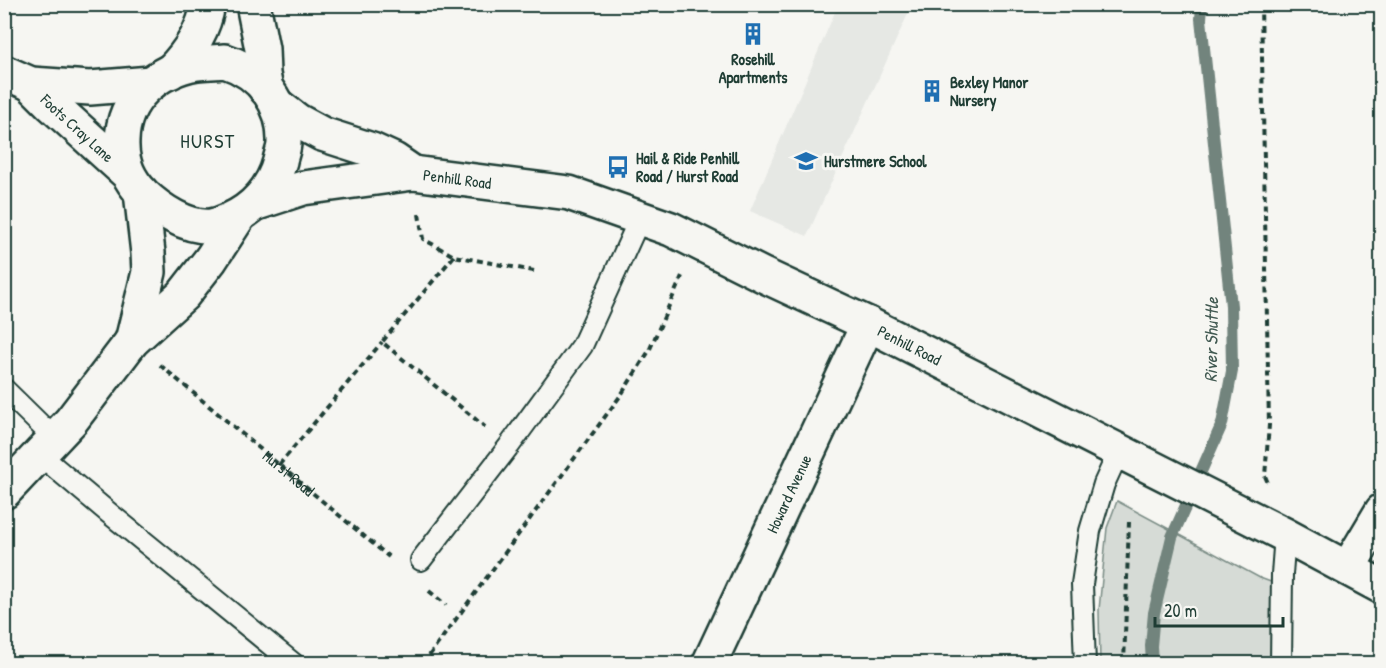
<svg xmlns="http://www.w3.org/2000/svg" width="1386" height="668" font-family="'Patrick Hand',sans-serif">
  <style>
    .built { fill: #e6e8e4 }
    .green { fill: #d6dbd6; stroke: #7a8c85; stroke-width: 1.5 }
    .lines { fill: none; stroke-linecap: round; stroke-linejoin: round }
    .stream { stroke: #72847d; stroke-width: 12 }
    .lane-casing { stroke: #1f3d34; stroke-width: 24 }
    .street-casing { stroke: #1f3d34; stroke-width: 38 }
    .secondary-casing { stroke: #1f3d34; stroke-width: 38 }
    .primary-casing { stroke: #1f3d34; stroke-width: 38 }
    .path { stroke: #1f3d34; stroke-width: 4; stroke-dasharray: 6 4.5; stroke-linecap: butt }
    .lane { stroke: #f6f6f2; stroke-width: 20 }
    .street { stroke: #f6f6f2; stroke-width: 33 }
    .secondary { stroke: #f6f6f2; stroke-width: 33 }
    .primary { stroke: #f6f6f2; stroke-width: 33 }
    .labels { text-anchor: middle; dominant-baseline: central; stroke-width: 6; stroke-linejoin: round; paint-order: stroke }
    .poi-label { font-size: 16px; font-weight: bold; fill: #1f3d34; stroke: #f6f6f2; text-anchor: start }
    .street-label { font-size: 16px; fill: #1f3d34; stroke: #f6f6f2 }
    .water-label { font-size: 18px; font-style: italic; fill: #425a52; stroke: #f6f6f2 }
    .quarter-label { font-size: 20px; letter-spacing: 1.5px; fill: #1f3d34; stroke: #f6f6f2 }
  </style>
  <rect width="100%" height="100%" fill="#f6f6f2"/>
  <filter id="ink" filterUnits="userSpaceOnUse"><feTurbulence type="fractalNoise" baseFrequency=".0167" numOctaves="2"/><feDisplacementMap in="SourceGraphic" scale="12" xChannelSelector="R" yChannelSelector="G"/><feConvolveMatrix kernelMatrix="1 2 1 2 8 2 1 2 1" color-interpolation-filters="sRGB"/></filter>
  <g filter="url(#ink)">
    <polygon class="built" points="838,5 912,5 807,236 750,211"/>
    <polygon class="green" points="1117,501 1260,578 1279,585 1277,663 1100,664 1099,610 1107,528"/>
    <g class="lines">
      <polyline class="stream" points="1152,664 1151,646 1154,613 1172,537 1222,424 1232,371 1231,306 1201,19 1202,4"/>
      <g class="lane-casing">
        <g id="lane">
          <polyline points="4,389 55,439"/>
          <polyline points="40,455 109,513 294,664"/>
          <polyline points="421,560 509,446 582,346 640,218"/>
          <polyline points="1085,664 1082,584 1090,531 1104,484 1119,451"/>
          <polyline points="1281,664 1282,574 1285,535"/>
        </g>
      </g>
      <g class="street-casing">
        <g id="street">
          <polyline points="1348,568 1382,511"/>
          <path id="s2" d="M709,664L868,324"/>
        </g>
      </g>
      <g class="secondary-casing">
        <g id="secondary">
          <polyline points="4,72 31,84 90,88 151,83"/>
          <path id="s3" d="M31,84L52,105L127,173"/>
        </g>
      </g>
      <g class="primary-casing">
        <g id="primary">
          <polyline points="253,4 262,49 263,74 266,89"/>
          <path d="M225,61C262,73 285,104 284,143C284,149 281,155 280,161C273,188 254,209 229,220C223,223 217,225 211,226C187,228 160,210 143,194C128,179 121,162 122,141C123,98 157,70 197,63C206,62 216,62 225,61Z"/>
          <path d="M170,72C189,53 204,31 208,4"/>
          <polyline points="277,105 298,121 322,134 372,150 394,160 413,173"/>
          <path id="s4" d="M257,203L303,188L413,173L569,193L671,229L763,275L868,324L1285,535L1382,587"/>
          <polyline points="132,341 149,272 148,253 141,192"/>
          <polyline points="4,492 71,421 132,341 183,295 211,259 239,216"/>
        </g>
      </g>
      <g class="path">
        <polyline points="1261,4 1269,425 1265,476 1268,483"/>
        <polyline points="419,214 423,239 454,256 534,271"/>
        <polyline points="454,256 382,342 485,427"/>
        <path id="s1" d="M160,365L389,557"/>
        <polyline points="279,465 382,342"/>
        <polyline points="429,591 446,605"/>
        <polyline points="423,664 621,395 649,351 682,276"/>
        <polyline points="1124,664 1129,522"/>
      </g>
      <use href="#lane" class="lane"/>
      <use href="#street" class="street"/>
      <use href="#secondary" class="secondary"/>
      <use href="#primary" class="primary"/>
    </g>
  </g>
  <defs>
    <g id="building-bare" transform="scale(1.8)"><path d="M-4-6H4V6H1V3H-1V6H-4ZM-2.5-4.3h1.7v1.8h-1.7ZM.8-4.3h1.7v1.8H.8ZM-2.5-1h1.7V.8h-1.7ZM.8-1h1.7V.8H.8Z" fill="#1f6fb2" stroke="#f6f6f2" stroke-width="2.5" paint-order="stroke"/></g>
    <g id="school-bare" transform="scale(1.8)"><path d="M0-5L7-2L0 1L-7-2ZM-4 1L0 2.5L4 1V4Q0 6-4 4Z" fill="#1f6fb2" stroke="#f6f6f2" stroke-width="2.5" paint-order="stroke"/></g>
    <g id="bus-bare" transform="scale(1.8)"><path d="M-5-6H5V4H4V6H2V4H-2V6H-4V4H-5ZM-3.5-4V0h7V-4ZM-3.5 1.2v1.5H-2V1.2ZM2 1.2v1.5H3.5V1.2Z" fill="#1f6fb2" stroke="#f6f6f2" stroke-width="2.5" paint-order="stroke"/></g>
  </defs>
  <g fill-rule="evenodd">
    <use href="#building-bare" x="753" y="34"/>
    <use href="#building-bare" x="932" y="91"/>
    <use href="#school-bare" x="806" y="161"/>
    <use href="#bus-bare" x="618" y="167"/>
  </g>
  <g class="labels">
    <g class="poi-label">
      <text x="753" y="59" text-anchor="middle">Rosehill<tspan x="753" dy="18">Apartments</tspan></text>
      <text x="950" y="82">Bexley Manor<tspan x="950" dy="18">Nursery</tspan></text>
      <text x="636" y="158">Hail &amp; Ride Penhill<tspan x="636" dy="18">Road / Hurst Road</tspan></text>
      <text x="824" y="161">Hurstmere School</text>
    </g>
    <g class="street-label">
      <text stroke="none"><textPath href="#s3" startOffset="64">Foots Cray Lane</textPath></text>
      <text stroke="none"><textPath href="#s4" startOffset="204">Penhill Road</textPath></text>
      <text stroke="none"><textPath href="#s4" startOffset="690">Penhill Road</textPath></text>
      <text stroke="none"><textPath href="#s1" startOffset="168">Hurst Road</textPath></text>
      <text stroke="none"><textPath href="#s2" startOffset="188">Howard Avenue</textPath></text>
    </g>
    <g class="water-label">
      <text transform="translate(1211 340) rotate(-89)">River Shuttle</text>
    </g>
    <g class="quarter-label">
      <text x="208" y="140">HURST</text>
    </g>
  </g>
  <rect width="1386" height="668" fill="none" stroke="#f6f6f2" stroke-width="24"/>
  <rect x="12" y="12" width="1362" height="644" fill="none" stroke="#1f3d34" stroke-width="2" filter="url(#ink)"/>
  <path d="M1155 617v9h128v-9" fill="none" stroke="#1f3d34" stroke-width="3"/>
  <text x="1164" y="617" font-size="18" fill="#1f3d34" stroke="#f6f6f2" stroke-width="4.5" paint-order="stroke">20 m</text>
</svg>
